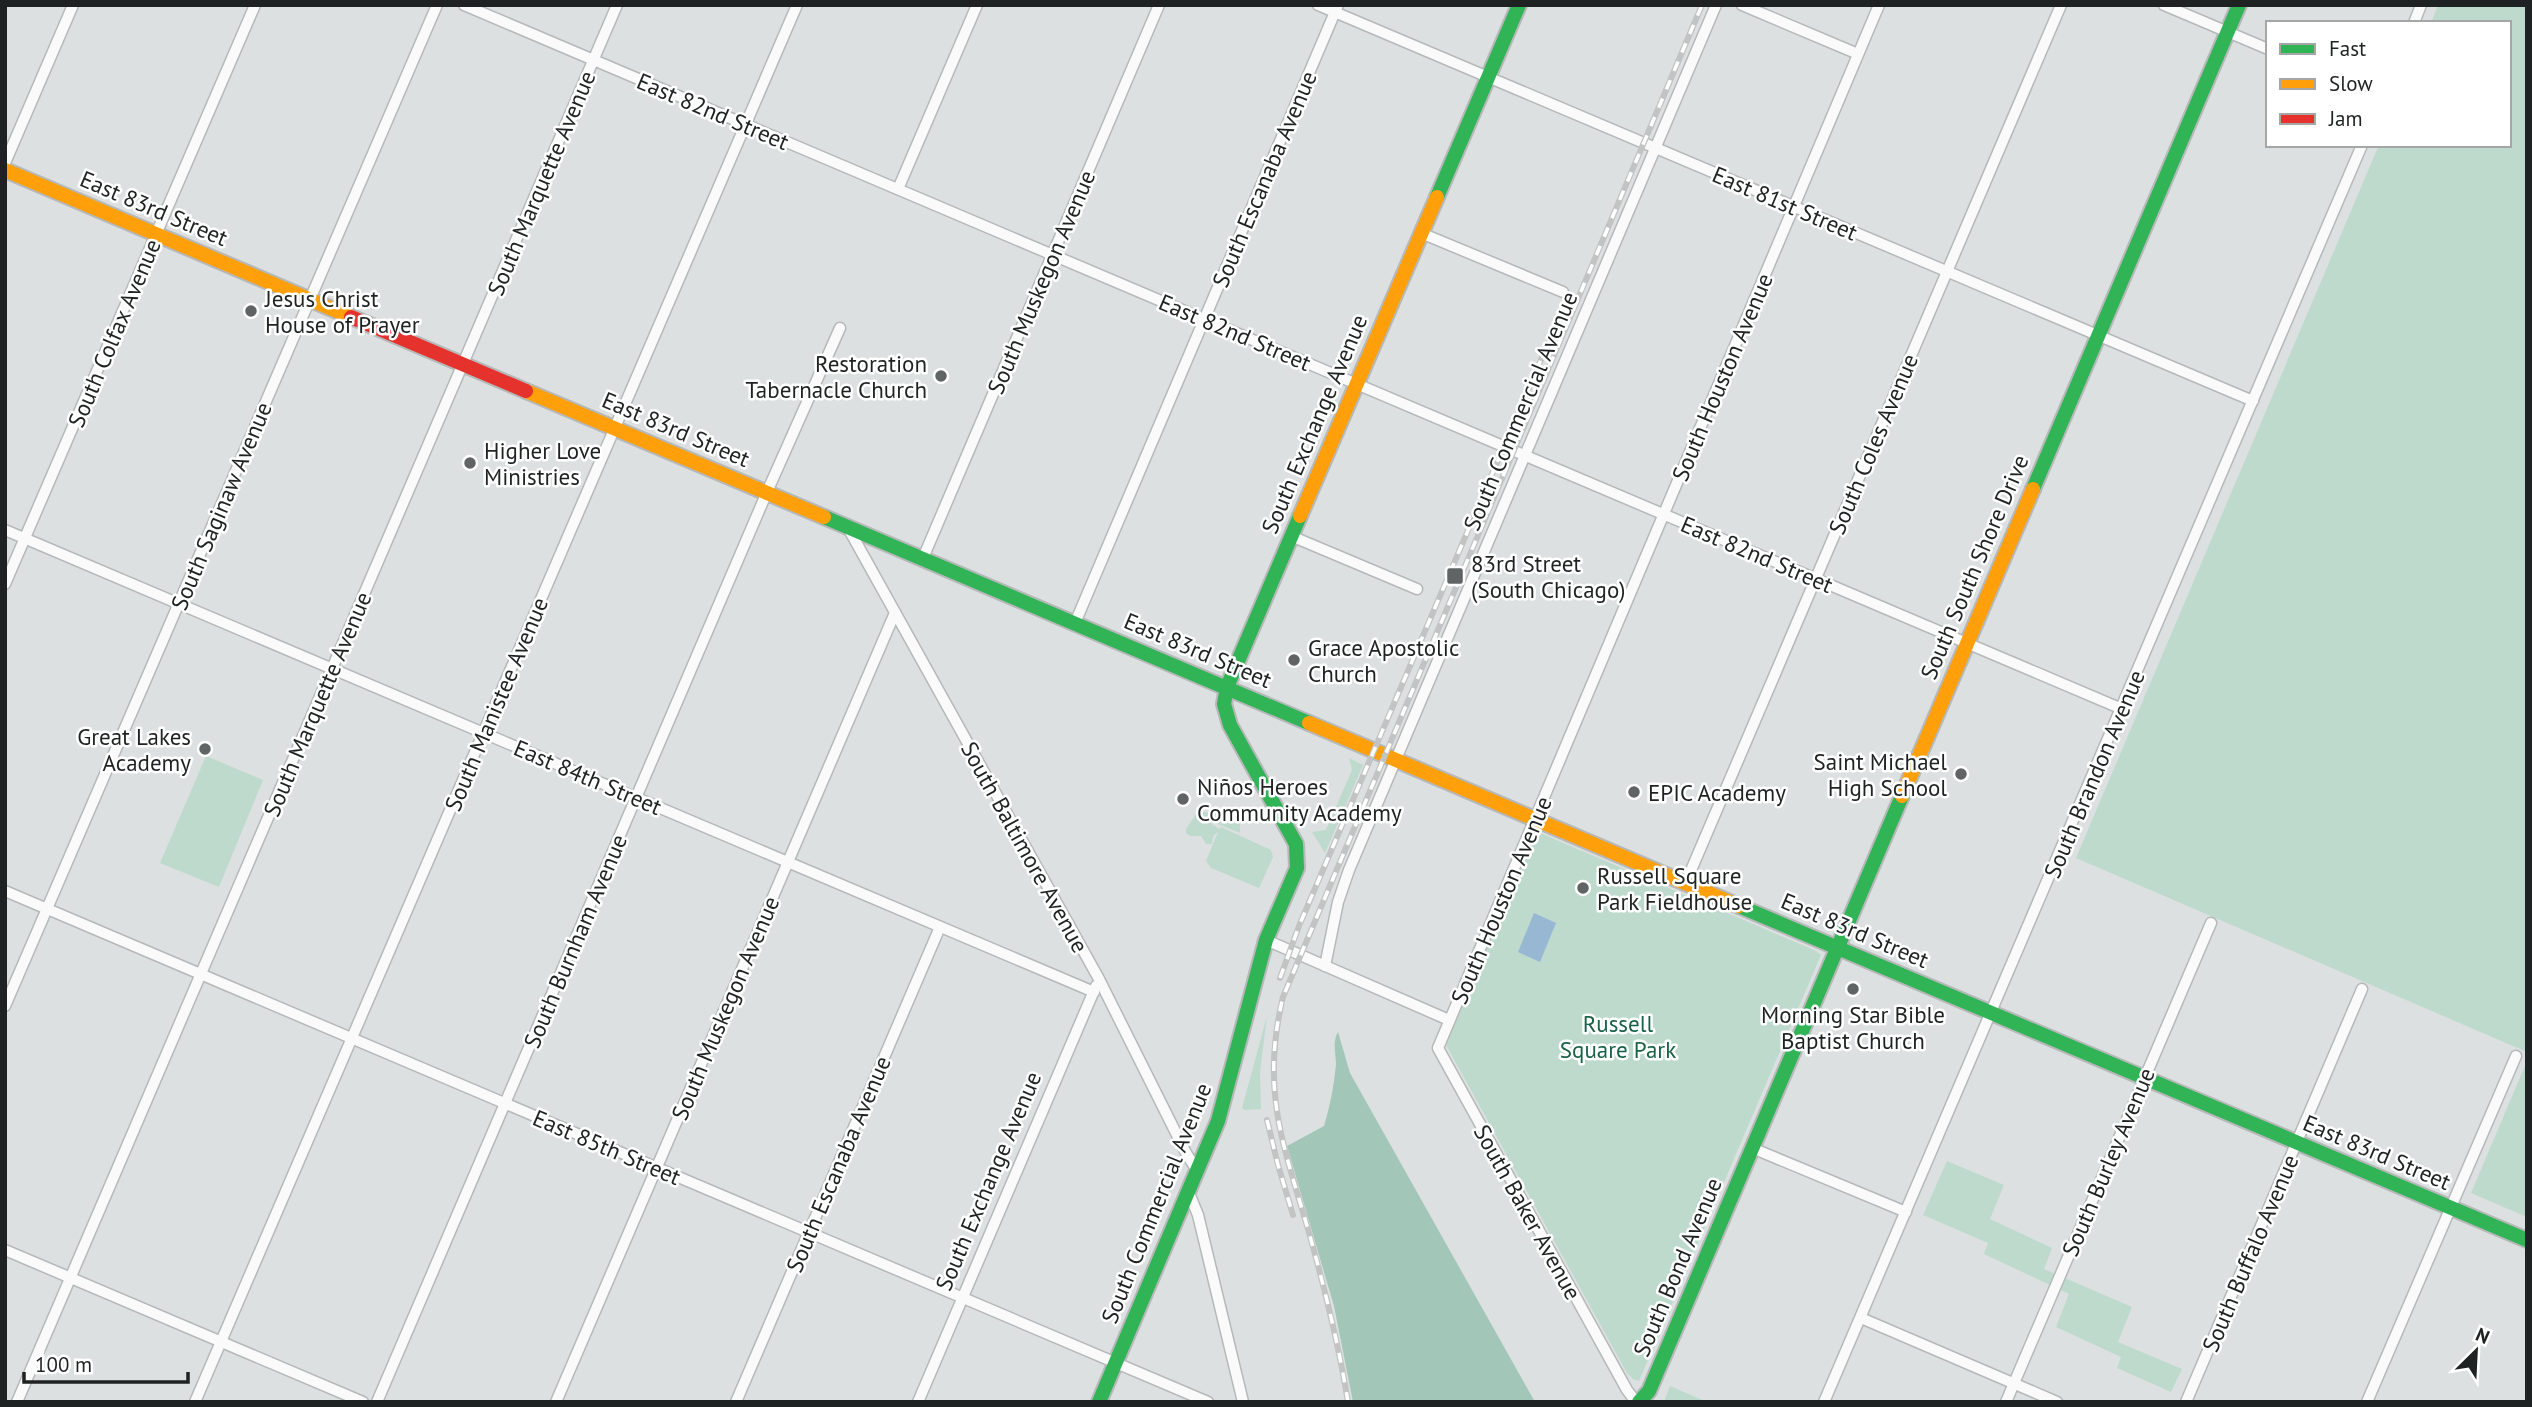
<svg xmlns="http://www.w3.org/2000/svg" width="2532" height="1407" font-family="'PT Sans',sans-serif">
  <style>
    .green { fill: #bddacd }
    .forest { fill: #a2c6b7 }
    .water { fill: #98b7d3 }
    .lines { fill: none; stroke-linecap: round; stroke-linejoin: round }
    .street-casing { stroke: #b6b8b9; stroke-width: 13 }
    .fast-casing { stroke: #b6b8b9; stroke-width: 18 }
    .slow-casing { stroke: #b6b8b9; stroke-width: 18 }
    .jam-casing { stroke: #b6b8b9; stroke-width: 18 }
    .street { stroke: #fafafa; stroke-width: 10 }
    .fast { stroke: #30b455; stroke-width: 14 }
    .slow { stroke: #ff9f0a; stroke-width: 14 }
    .jam { stroke: #e5322d; stroke-width: 14 }
    .rail-casing { stroke: #c2c3c3; stroke-width: 6 }
    .rail { stroke: #fff; stroke-width: 3.5; stroke-dasharray: 10; stroke-linecap: butt }
    .poi-dot { fill: #616464; stroke: #fff; stroke-width: 2.5 }
    .labels { text-anchor: middle; dominant-baseline: central; stroke-width: 5; stroke-linejoin: round; paint-order: stroke }
    .street-label { font-size: 23px; fill: #1f2222; stroke: #fff }
    .poi-label { font-size: 23px; fill: #1f2222; stroke: #fff; text-anchor: start }
    .park-label { font-size: 23px; fill: #186348; stroke: #fff }
  </style>
  <rect width="100%" height="100%" fill="#dce0e0"/>
  <g class="green">
    <polygon points="2438,5 2527,5 2527,1052 2076,858 2379,145 2509,145 2509,23 2431,23"/>
    <polygon points="206,756 263,780 219,887 160,863"/>
    <polygon points="1349,758 1363,765 1325,853 1312,832 1326,830 1352,770"/>
    <polygon points="1198,811 1209,813 1212,824 1219,829 1221,827 1271,850 1273,857 1259,888 1211,868 1206,861 1218,832 1213,836 1212,844 1206,844 1201,836 1190,836 1186,833 1186,829"/>
    <polygon points="1225,816 1233,816 1240,821 1240,833 1218,824"/>
    <polygon points="1540,833 1814,950 1821,955 1639,1381 1633,1379 1627,1373 1446,1045 1534,837"/>
    <polygon points="1267,1016 1260,1072 1261,1109 1245,1110 1242,1108"/>
    <polygon points="2527,1061 2527,1217 2471,1193"/>
    <polygon points="1947,1161 2004,1185 1990,1219 2052,1248 2044,1269 2132,1307 2118,1342 2182,1369 2171,1392 2117,1368 2121,1357 2056,1327 2069,1294 1984,1254 1988,1243 1923,1215"/>
    <polygon points="1670,1386 1707,1402 1664,1402"/>
  </g>
  <path class="forest" d="M1338,1032L1350,1073L1535,1402H1353L1334,1306L1287,1146L1324,1126C1330,1106 1334,1086 1336,1065C1336,1054 1332,1042 1338,1032Z"/>
  <polygon class="water" points="1534,913 1556,923 1540,962 1518,952"/>
  <g class="lines">
    <g class="street-casing">
      <g id="street">
        <polyline points="464,5 2122,709"/>
        <polyline points="1318,5 2253,401"/>
        <polyline points="1742,5 1858,54"/>
        <polyline points="2164,5 2268,49"/>
        <polyline points="2414,23 2421,5"/>
        <polyline points="5,163 73,5"/>
        <polyline points="898,189 977,5"/>
        <polyline points="1421,233 1563,292"/>
        <polyline points="847,526 1099,979 1186,1153 1198,1172"/>
        <polyline points="5,530 1094,992"/>
        <polyline points="1291,536 1417,589"/>
        <polyline points="923,558 1159,5"/>
        <polyline points="5,584 255,5"/>
        <polyline points="1075,623 1338,5"/>
        <polyline points="1686,882 2061,5"/>
        <polyline points="5,891 1208,1402"/>
        <polyline points="1266,940 1449,1020"/>
        <polyline points="1325,966 1338,902 1349,870 1716,5"/>
        <polyline points="5,1006 437,5"/>
        <polyline points="1752,1148 1906,1212"/>
        <polyline points="1189,1193 1198,1215 1243,1402"/>
        <polyline points="5,1250 363,1402"/>
        <polyline points="1861,1318 2057,1402"/>
        <polyline points="17,1402 617,5"/>
        <polyline points="195,1402 797,5"/>
        <polyline points="377,1402 767,492 840,328"/>
        <polyline points="556,1402 894,615"/>
        <polyline points="736,1402 940,927"/>
        <polyline points="918,1402 1096,986"/>
        <polyline points="1636,1402 1627,1390 1438,1048 1879,5"/>
        <polyline points="1824,1402 2362,145"/>
        <polyline points="2006,1402 2211,923"/>
        <polyline points="2186,1402 2362,989"/>
        <polyline points="2367,1402 2516,1056"/>
      </g>
    </g>
    <g class="fast-casing">
      <g id="fast">
        <polyline points="1437,197 1519,5"/>
        <polyline points="2033,489 2239,5"/>
        <polyline points="824,517 1309,723"/>
        <polyline points="1739,906 2527,1240"/>
        <polyline points="1099,1402 1218,1121 1266,940 1297,868 1296,844 1230,725 1224,704 1227,687 1300,516"/>
        <polyline points="1639,1402 1649,1391 1902,796"/>
      </g>
    </g>
    <g class="slow-casing">
      <g id="slow">
        <polyline points="5,170 351,317"/>
        <polyline points="526,391 824,517"/>
        <polyline points="1300,516 1437,197"/>
        <polyline points="1309,723 1739,906"/>
        <polyline points="1902,796 2033,489"/>
      </g>
    </g>
    <g class="jam-casing">
      <polyline id="jam" points="351,317 526,391"/>
    </g>
    <use href="#street" class="street"/>
    <use href="#fast" class="fast"/>
    <use href="#slow" class="slow"/>
    <use href="#jam" class="jam"/>
    <g class="rail-casing">
      <g id="rail">
        <polyline points="1280,978 1299,926 1563,308"/>
        <polyline points="1267,1120 1278,1165 1293,1215"/>
        <path d="M1348,1402C1339,1346 1325,1290 1310,1236C1284,1146 1260,1092 1283,997L1702,5"/>
      </g>
    </g>
    <use href="#rail" class="rail"/>
  </g>
  <g class="poi-dot">
    <circle cx="251" cy="311" r="7"/>
    <circle cx="941" cy="376" r="7"/>
    <circle cx="470" cy="463" r="7"/>
    <rect x="1446" y="567" width="18" height="18" rx="3.5"/>
    <circle cx="1294" cy="660" r="7"/>
    <circle cx="205" cy="749" r="7"/>
    <circle cx="1961" cy="774" r="7"/>
    <circle cx="1634" cy="792" r="7"/>
    <circle cx="1183" cy="799" r="7"/>
    <circle cx="1583" cy="888" r="7"/>
    <circle cx="1853" cy="989" r="7"/>
  </g>
  <g class="labels">
    <g class="street-label">
      <text transform="translate(713 111) rotate(23)">East 82nd Street</text>
      <text transform="translate(1264 179) rotate(-67)">South Escanaba Avenue</text>
      <text transform="translate(541 183) rotate(-67)">South Marquette Avenue</text>
      <text transform="translate(1785 203) rotate(23)">East 81st Street</text>
      <text transform="translate(154 208) rotate(23)">East 83rd Street</text>
      <text transform="translate(1041 282) rotate(-67)">South Muskegon Avenue</text>
      <text transform="translate(1235 332) rotate(23)">East 82nd Street</text>
      <text transform="translate(114 333) rotate(-67)">South Colfax Avenue</text>
      <text transform="translate(1722 377) rotate(-67)">South Houston Avenue</text>
      <text transform="translate(1520 411) rotate(-67)">South Commercial Avenue</text>
      <text transform="translate(1314 424) rotate(-67)">South Exchange Avenue</text>
      <text transform="translate(676 429) rotate(23)">East 83rd Street</text>
      <text transform="translate(1873 444) rotate(-67)">South Coles Avenue</text>
      <text transform="translate(221 506) rotate(-67)">South Saginaw Avenue</text>
      <text transform="translate(1757 554) rotate(23)">East 82nd Street</text>
      <text transform="translate(1974 567) rotate(-67)">South South Shore Drive</text>
      <text transform="translate(1198 650) rotate(23)">East 83rd Street</text>
      <text transform="translate(317 704) rotate(-67)">South Marquette Avenue</text>
      <text transform="translate(496 704) rotate(-67)">South Manistee Avenue</text>
      <text transform="translate(2094 774) rotate(-67)">South Brandon Avenue</text>
      <text transform="translate(588 777) rotate(23)">East 84th Street</text>
      <text transform="translate(1025 847) rotate(61)">South Baltimore Avenue</text>
      <text transform="translate(1501 900) rotate(-67)">South Houston Avenue</text>
      <text transform="translate(1855 930) rotate(23)">East 83rd Street</text>
      <text transform="translate(575 941) rotate(-67)">South Burnham Avenue</text>
      <text transform="translate(725 1008) rotate(-67)">South Muskegon Avenue</text>
      <text transform="translate(607 1147) rotate(23)">East 85th Street</text>
      <text transform="translate(2377 1152) rotate(23)">East 83rd Street</text>
      <text transform="translate(2108 1162) rotate(-67)">South Burley Avenue</text>
      <text transform="translate(838 1164) rotate(-67)">South Escanaba Avenue</text>
      <text transform="translate(988 1181) rotate(-67)">South Exchange Avenue</text>
      <text transform="translate(1156 1203) rotate(-68)">South Commercial Avenue</text>
      <text transform="translate(1528 1212) rotate(61)">South Baker Avenue</text>
      <text transform="translate(2250 1253) rotate(-67)">South Buffalo Avenue</text>
      <text transform="translate(1677 1267) rotate(-67)">South Bond Avenue</text>
    </g>
    <g class="poi-label">
      <text x="265" y="298">Jesus Christ<tspan x="265" dy="26">House of Prayer</tspan></text>
      <text x="927" y="363" text-anchor="end">Restoration<tspan x="927" dy="26">Tabernacle Church</tspan></text>
      <text x="484" y="450">Higher Love<tspan x="484" dy="26">Ministries</tspan></text>
      <text x="1471" y="563">83rd Street<tspan x="1471" dy="26">(South Chicago)</tspan></text>
      <text x="1308" y="647">Grace Apostolic<tspan x="1308" dy="26">Church</tspan></text>
      <text x="191" y="736" text-anchor="end">Great Lakes<tspan x="191" dy="26">Academy</tspan></text>
      <text x="1947" y="761" text-anchor="end">Saint Michael<tspan x="1947" dy="26">High School</tspan></text>
      <text x="1197" y="786">Niños Heroes<tspan x="1197" dy="26">Community Academy</tspan></text>
      <text x="1648" y="792">EPIC Academy</text>
      <text x="1597" y="875">Russell Square<tspan x="1597" dy="26">Park Fieldhouse</tspan></text>
      <text x="1853" y="1014" text-anchor="middle">Morning Star Bible<tspan x="1853" dy="26">Baptist Church</tspan></text>
    </g>
    <g class="park-label">
      <text x="1618" y="1023">Russell<tspan x="1618" dy="26">Square Park</tspan></text>
    </g>
  </g>
  <rect width="2532" height="1407" fill="none" stroke="#1f2222" stroke-width="14"/>
  <rect x="2266" y="21" width="245" height="126" fill="#ffffff" stroke="#a5a7a7" stroke-width="2"/>
  <rect x="2280" y="44" width="35" height="10" fill="#30b455" stroke="#a5a7a7" stroke-width="2"/>
  <text x="2329" y="56" font-size="21" fill="#1f2222">Fast</text>
  <rect x="2280" y="79" width="35" height="10" fill="#ff9f0a" stroke="#a5a7a7" stroke-width="2"/>
  <text x="2329" y="91" font-size="21" fill="#1f2222">Slow</text>
  <rect x="2280" y="114" width="35" height="10" fill="#e5322d" stroke="#a5a7a7" stroke-width="2"/>
  <text x="2329" y="126" font-size="21" fill="#1f2222">Jam</text>
  <g transform="translate(2476 1351) rotate(24)" stroke="#ffffff" stroke-width="5" paint-order="stroke">
  <path d="M0-5L12 26L0 18L-12 26Z" fill="#1f2222"/>
  <text y="-10" font-size="19" font-weight="bold" text-anchor="middle" fill="#1f2222">N</text>
  </g>
  <path d="M24 1372v10h164v-10" fill="none" stroke="#1f2222" stroke-width="3.5"/>
  <text x="35" y="1372" font-size="21" fill="#1f2222" stroke="#ffffff" stroke-width="5" paint-order="stroke">100 m</text>
</svg>
